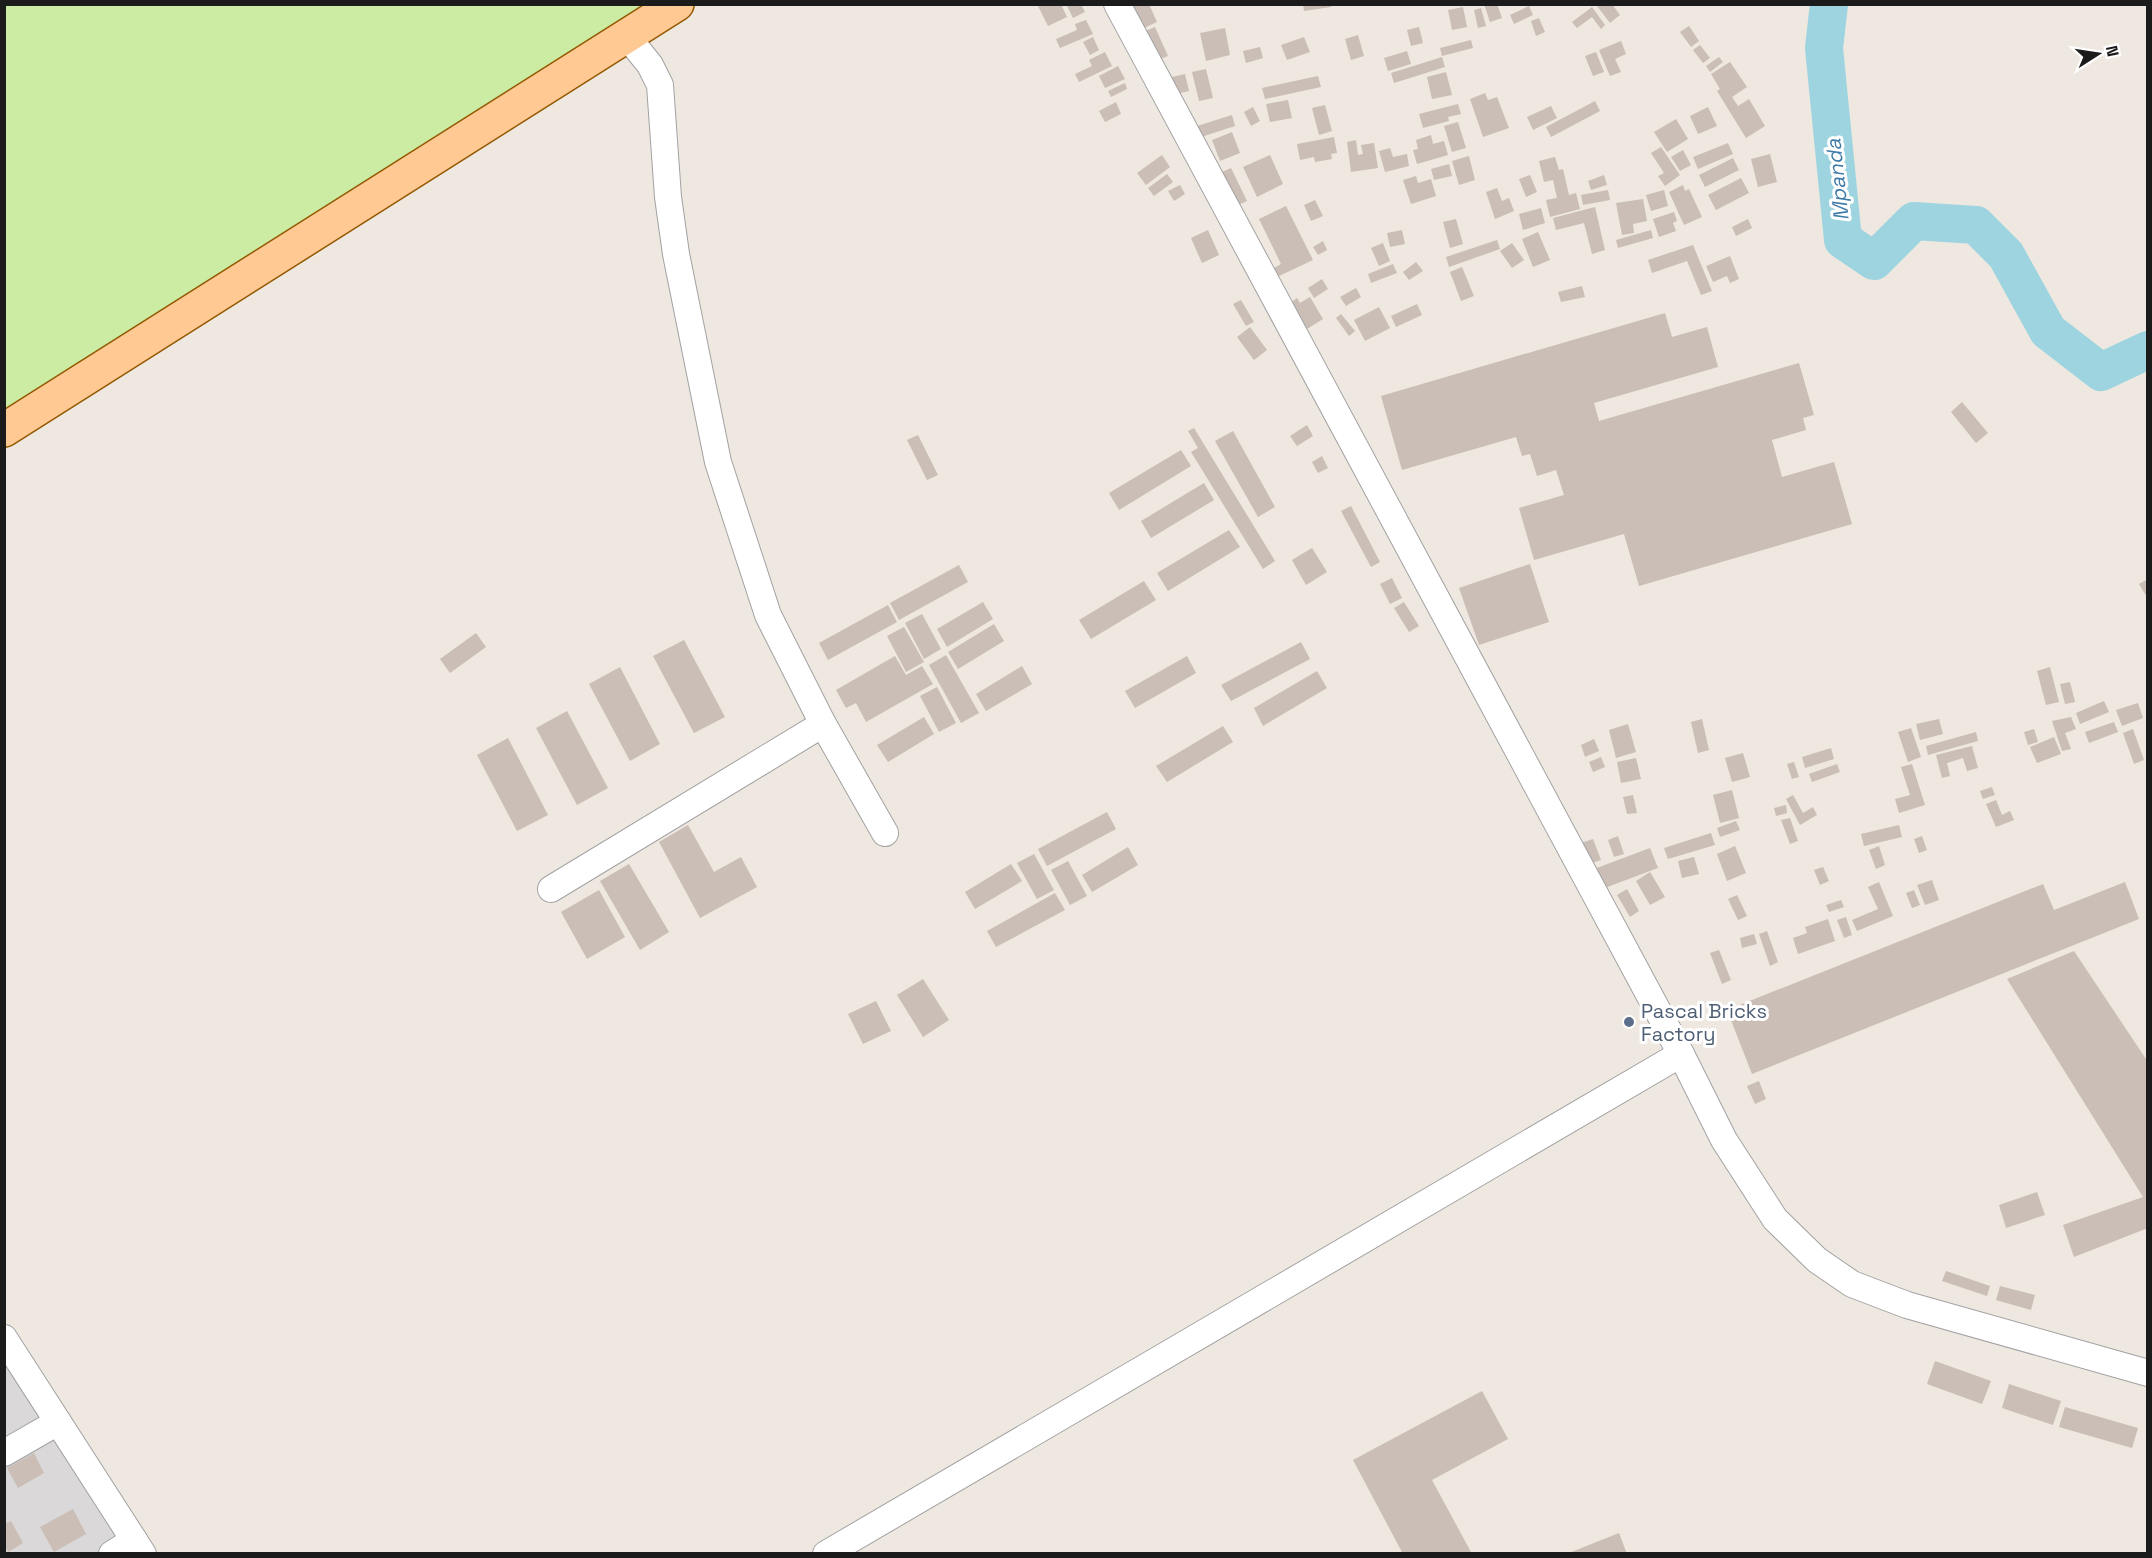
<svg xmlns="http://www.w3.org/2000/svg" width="2152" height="1558" font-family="'Space Grotesk',sans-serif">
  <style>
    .residential { fill: #dad8d8 }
    .grass { fill: #cbeca2 }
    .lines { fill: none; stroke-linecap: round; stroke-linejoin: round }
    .river { stroke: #9dd4df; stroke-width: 38 }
    .building { fill: #cabeb6 }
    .minor-casing { stroke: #a2a2a2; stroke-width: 28 }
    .primary-casing { stroke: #935800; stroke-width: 36 }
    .minor { stroke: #fff; stroke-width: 26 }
    .primary { stroke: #ffc994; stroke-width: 33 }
    .service-dot { fill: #5c6f8a; stroke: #fff; stroke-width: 2 }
    .labels { text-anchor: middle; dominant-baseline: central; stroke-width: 6; stroke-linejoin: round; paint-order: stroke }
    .service-label { font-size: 20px; fill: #4e5e75; stroke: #fff; text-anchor: start }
    .water-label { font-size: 21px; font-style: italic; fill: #407ba8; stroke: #fff }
  </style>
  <rect width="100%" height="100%" fill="#eee8e0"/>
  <polygon class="residential" points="4,1352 131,1553 5,1553"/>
  <polygon class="grass" points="5,5 654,5 5,410"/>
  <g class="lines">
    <polyline class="river" points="1829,4 1824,48 1843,240 1874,261 1914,221 1976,225 2006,255 2048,331 2101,372 2148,350"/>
  </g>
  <g class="building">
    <polygon points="1037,4 1061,4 1067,17 1048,26"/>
    <polygon points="1069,4 1081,4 1085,12 1073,18 1067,6"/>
    <polygon points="1130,4 1149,4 1157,22 1142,29"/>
    <polygon points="1303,4 1331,4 1331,7 1304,11"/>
    <polygon points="1484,4 1497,4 1502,18 1490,22"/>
    <polygon points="1599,4 1612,4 1620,15 1610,23 1597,6"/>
    <polygon points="1529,6 1533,15 1514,24 1510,15"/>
    <polygon points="1463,7 1467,27 1452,30 1448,10"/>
    <polygon points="1592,7 1605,25 1601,29 1592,17 1577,28 1572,22"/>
    <polygon points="1481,8 1486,26 1478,28 1474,10"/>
    <polygon points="1539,18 1545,32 1536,36 1531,21"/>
    <polygon points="1086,20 1093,34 1060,48 1056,39 1077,30 1075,24"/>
    <polygon points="1689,26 1699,41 1691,47 1680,32"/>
    <polygon points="1155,27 1168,56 1158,60 1145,31"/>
    <polygon points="1419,27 1423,43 1411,46 1407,30"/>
    <polygon points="1225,28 1230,55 1206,61 1200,33"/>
    <polygon points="1358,35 1364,56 1351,60 1345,39"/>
    <polygon points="1093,37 1099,50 1090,55 1083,42"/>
    <polygon points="1304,37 1310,52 1287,60 1281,45"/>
    <polygon points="1471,40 1473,48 1442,56 1440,48"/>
    <polygon points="1621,41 1626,54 1615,59 1621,72 1610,76 1599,50"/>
    <polygon points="1700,45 1710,58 1703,63 1693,50"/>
    <polygon points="1260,47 1263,58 1246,63 1243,51"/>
    <polygon points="1407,51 1411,64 1388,71 1384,58"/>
    <polygon points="1105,52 1112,66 1079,82 1075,74 1092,66 1089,60"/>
    <polygon points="1596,52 1604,72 1593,76 1585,56"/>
    <polygon points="1442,57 1445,67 1394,83 1391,73"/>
    <polygon points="1719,57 1723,62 1710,72 1706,66"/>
    <polygon points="1730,62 1747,87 1732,97 1738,106 1749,99 1765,126 1746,138 1717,91 1720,89 1711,74"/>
    <polygon points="1118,66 1125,79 1105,88 1099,76"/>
    <polygon points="1206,69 1213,98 1199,101 1192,72"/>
    <polygon points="1446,72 1452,95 1432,99 1427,77"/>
    <polygon points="1185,74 1189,91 1172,95 1168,78"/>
    <polygon points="1318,76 1321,87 1265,99 1262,88"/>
    <polygon points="1125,83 1127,89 1111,97 1108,91"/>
    <polygon points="1485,93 1488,100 1497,97 1509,128 1483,137 1470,99"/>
    <polygon points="1288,100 1292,118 1270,122 1266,104"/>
    <polygon points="1595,101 1600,111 1551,137 1546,127"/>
    <polygon points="1116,102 1121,114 1105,122 1099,111"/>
    <polygon points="1458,104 1461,114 1448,117 1449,121 1423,128 1419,114"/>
    <polygon points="1325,105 1332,131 1319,135 1312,108"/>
    <polygon points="1551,106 1557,118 1533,130 1527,117"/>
    <polygon points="1253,107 1260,121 1251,126 1244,112"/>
    <polygon points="1708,107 1717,126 1698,134 1690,116"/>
    <polygon points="1232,115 1235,126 1198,138 1194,127"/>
    <polygon points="1676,119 1688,139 1667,152 1654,132"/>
    <polygon points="1458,122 1466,148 1452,152 1444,126"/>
    <polygon points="1232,132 1240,153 1220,161 1212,140"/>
    <polygon points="1431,135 1433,144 1444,141 1448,155 1417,164 1413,150 1418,149 1416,140"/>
    <polygon points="1334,137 1337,153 1331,154 1332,159 1315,162 1314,157 1300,160 1297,144"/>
    <polygon points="1356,140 1358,155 1363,154 1361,145 1374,143 1378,168 1351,172 1347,142"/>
    <polygon points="1728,143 1733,154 1698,169 1693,157"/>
    <polygon points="1661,147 1680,175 1665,186 1658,176 1664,173 1651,153"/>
    <polygon points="1390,148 1393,157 1407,154 1409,166 1385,172 1379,151"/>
    <polygon points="1683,150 1691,165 1680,171 1671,157"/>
    <polygon points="1770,154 1777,182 1758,187 1751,159"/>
    <polygon points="1162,155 1170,167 1146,185 1137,173"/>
    <polygon points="1270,155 1283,184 1257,197 1243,167"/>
    <polygon points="1469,156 1475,180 1459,185 1452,161"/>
    <polygon points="1555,157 1559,170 1563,169 1569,195 1576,193 1580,209 1550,217 1546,200 1557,198 1553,180 1544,182 1539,161"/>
    <polygon points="1733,158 1739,170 1705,187 1699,175"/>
    <polygon points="1449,164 1452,176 1434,180 1431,169"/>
    <polygon points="1231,168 1247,201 1238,205 1222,172"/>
    <polygon points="1167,174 1173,182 1154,196 1148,188"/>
    <polygon points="1530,175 1537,192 1526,197 1519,179"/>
    <polygon points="1604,175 1607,185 1591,190 1588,181"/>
    <polygon points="1416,176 1418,183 1431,179 1436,196 1411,204 1403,180"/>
    <polygon points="1741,178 1749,193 1716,210 1708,195"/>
    <polygon points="1180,185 1185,194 1174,201 1168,191"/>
    <polygon points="1683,185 1685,191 1689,189 1702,217 1684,225 1669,192"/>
    <polygon points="1497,188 1502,201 1509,198 1514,211 1495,219 1486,192"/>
    <polygon points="1608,190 1610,200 1583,205 1581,195"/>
    <polygon points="1664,190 1668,206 1651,211 1646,195"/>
    <polygon points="1643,199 1647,221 1633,224 1634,233 1622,235 1616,203"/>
    <polygon points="1315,200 1323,216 1311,221 1304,205"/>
    <polygon points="1286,206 1313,260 1277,277 1272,269 1281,264 1259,219"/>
    <polygon points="1595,207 1605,250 1592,254 1584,223 1556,230 1553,218"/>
    <polygon points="1541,208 1545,223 1523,230 1519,214"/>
    <polygon points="1674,212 1677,221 1673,223 1676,231 1659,237 1653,219"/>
    <polygon points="1456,219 1463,244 1450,248 1443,222"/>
    <polygon points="1748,219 1752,228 1736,236 1732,227"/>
    <polygon points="1208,230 1219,255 1202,263 1191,238"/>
    <polygon points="1402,230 1405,244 1390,247 1387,233"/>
    <polygon points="1651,230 1653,238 1618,248 1616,240"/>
    <polygon points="1538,232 1550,260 1533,267 1522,239"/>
    <polygon points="1497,240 1500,249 1449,267 1446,257"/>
    <polygon points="1323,241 1327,250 1318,255 1313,247"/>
    <polygon points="1383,243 1390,261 1379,266 1371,248"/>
    <polygon points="1512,243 1524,260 1512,268 1500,251"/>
    <polygon points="1693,245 1712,291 1701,295 1687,261 1652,273 1648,260"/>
    <polygon points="1730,256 1739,279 1730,283 1727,276 1713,282 1706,266"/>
    <polygon points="1416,262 1423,271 1409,280 1403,272"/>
    <polygon points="1393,264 1397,273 1371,283 1368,274"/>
    <polygon points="1462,267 1474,296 1461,301 1450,272"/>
    <polygon points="1322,279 1328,289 1314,298 1308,288"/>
    <polygon points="1582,286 1585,297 1561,302 1558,292"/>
    <polygon points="1356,288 1361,297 1346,306 1340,297"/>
    <polygon points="1310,297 1323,319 1307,329 1290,303 1297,298 1300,303"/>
    <polygon points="1241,300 1254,322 1246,326 1233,304"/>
    <polygon points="1417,304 1422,315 1396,327 1391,316"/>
    <polygon points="1379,307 1390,328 1365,341 1354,320"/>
    <polygon points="1665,313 1672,337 1707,327 1718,367 1594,403 1599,421 1799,363 1814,415 1803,418 1806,430 1772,440 1782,477 1834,462 1852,524 1639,586 1624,534 1534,560 1519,508 1564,495 1556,470 1537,476 1530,454 1522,456 1516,437 1402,470 1381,396"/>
    <polygon points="1341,314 1355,331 1349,336 1336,318"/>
    <polygon points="1250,327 1267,350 1254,360 1237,337"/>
    <polygon points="1962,402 1988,433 1976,443 1951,412"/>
    <polygon points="1307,425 1313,436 1297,446 1290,436"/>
    <polygon points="1194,428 1275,561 1263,569 1191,452 1198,448 1188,431"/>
    <polygon points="1233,431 1275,507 1258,517 1215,441"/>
    <polygon points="918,435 938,475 927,480 907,440"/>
    <polygon points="1181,450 1191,466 1119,510 1109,493"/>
    <polygon points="1322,456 1328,468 1318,473 1312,462"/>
    <polygon points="1204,483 1214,500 1151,538 1141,521"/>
    <polygon points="1351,506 1380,562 1371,567 1341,511"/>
    <polygon points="1229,530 1240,547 1168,591 1157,573"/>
    <polygon points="1312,548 1327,572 1306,585 1292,560"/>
    <polygon points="1530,564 1549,622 1479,645 1459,588"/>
    <polygon points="959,565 968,582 899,620 890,603"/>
    <polygon points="1392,578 1402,598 1390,604 1380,584"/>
    <polygon points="2148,579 2148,599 2139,584"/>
    <polygon points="1144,581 1156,600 1091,639 1079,620"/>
    <polygon points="983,602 993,619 947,647 937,629"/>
    <polygon points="1404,602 1419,626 1409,632 1394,608"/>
    <polygon points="888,605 897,622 828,660 819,643"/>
    <polygon points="922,614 941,649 924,659 905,623"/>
    <polygon points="994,624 1004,641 958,669 948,652"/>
    <polygon points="904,627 924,662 906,672 887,636"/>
    <polygon points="476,633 486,647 450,673 440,659"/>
    <polygon points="684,640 725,717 694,733 653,656"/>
    <polygon points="1301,642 1310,659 1231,701 1221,685"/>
    <polygon points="946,655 979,713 961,723 929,665"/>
    <polygon points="895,656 906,675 922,666 933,684 866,722 856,703 846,708 836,690"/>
    <polygon points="1187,656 1196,673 1135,708 1125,691"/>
    <polygon points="1022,666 1032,684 986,711 976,694"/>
    <polygon points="620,667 660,744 630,761 589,684"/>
    <polygon points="2050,667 2059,702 2046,705 2037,671"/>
    <polygon points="1317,671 1327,688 1263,726 1254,708"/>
    <polygon points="2070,682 2075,702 2065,704 2060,684"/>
    <polygon points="937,687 956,723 939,732 920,696"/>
    <polygon points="2104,701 2109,712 2080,724 2076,713"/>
    <polygon points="2138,703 2143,718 2122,726 2116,710"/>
    <polygon points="567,711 608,788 577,805 536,728"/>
    <polygon points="924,717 934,734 888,762 877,745"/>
    <polygon points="2071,717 2076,729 2065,733 2071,749 2062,751 2052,721"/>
    <polygon points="1702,719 1709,750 1698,753 1691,722"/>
    <polygon points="1939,719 1943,734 1920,740 1916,724"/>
    <polygon points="2114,722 2118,732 2089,743 2085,732"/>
    <polygon points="1628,724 1636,752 1616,758 1609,730"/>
    <polygon points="1223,726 1233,742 1167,782 1156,766"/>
    <polygon points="1911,728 1921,757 1908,762 1898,732"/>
    <polygon points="2034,729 2038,742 2028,745 2024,732"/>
    <polygon points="2133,729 2144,760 2134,764 2123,733"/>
    <polygon points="1976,732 1978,741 1928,755 1926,746"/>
    <polygon points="2054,737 2061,754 2037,763 2030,747"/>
    <polygon points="508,738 548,815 517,831 477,755"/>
    <polygon points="1594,739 1599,751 1585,757 1581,745"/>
    <polygon points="1972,746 1978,768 1967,771 1963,758 1947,763 1950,776 1942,778 1936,755"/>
    <polygon points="1831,748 1834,759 1805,768 1802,757"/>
    <polygon points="1743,753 1750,777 1732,782 1725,758"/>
    <polygon points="1601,757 1605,767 1593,772 1589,762"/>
    <polygon points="1636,758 1641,779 1621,783 1617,762"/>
    <polygon points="1794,762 1799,777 1792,779 1787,764"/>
    <polygon points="1837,764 1840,772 1812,782 1809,774"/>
    <polygon points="1912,764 1925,805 1899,813 1895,799 1910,795 1901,767"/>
    <polygon points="1992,787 1995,795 1983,799 1980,791"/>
    <polygon points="1732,790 1739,818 1720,823 1713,795"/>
    <polygon points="1633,795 1637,813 1627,814 1623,797"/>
    <polygon points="1793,795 1803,813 1813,807 1817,815 1800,825 1786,799"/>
    <polygon points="1996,800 2002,815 2010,811 2014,820 1996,827 1986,804"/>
    <polygon points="1786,805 1787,813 1776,816 1774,808"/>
    <polygon points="1107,812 1116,829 1047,866 1038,849"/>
    <polygon points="1790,818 1798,841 1790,844 1781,820"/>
    <polygon points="1736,821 1740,830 1720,837 1717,828"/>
    <polygon points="688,825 714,872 741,857 757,887 700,918 659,842"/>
    <polygon points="1899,825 1902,837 1864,846 1861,834"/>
    <polygon points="1711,833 1715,845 1668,859 1664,848"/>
    <polygon points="1618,836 1624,854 1614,857 1608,840"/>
    <polygon points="1922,836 1927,850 1919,853 1914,839"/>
    <polygon points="1593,839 1601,860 1589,864 1581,843"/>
    <polygon points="1735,846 1746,873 1727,881 1717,854"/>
    <polygon points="1879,846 1885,865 1876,869 1869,850"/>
    <polygon points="1128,847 1138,865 1092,892 1082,875"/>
    <polygon points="1650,848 1658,868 1602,889 1594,869"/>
    <polygon points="1034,854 1054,890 1037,899 1017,863"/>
    <polygon points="1694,857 1699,874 1682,878 1678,861"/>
    <polygon points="1068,861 1087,896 1070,905 1051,870"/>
    <polygon points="629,864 669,932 640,950 600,881"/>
    <polygon points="1011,864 1022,881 975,909 965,892"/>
    <polygon points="1823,867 1829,881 1820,885 1814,870"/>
    <polygon points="1650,872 1665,897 1650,905 1636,881"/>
    <polygon points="1932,880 1939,900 1925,905 1917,885"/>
    <polygon points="1879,882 1893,916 1857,931 1852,920 1878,909 1868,887"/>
    <polygon points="2125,882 2139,919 1752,1074 1727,1010 2043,884 2054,910"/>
    <polygon points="1627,889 1639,911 1630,917 1617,895"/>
    <polygon points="599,890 625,937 587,959 561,912"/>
    <polygon points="1914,890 1920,905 1912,908 1906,893"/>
    <polygon points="1055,893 1065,910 996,947 987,931"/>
    <polygon points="1737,895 1747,916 1738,920 1728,899"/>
    <polygon points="1841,900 1844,907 1829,912 1826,905"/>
    <polygon points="1846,917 1852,935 1844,938 1837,920"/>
    <polygon points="1828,919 1835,941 1798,954 1793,938 1807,933 1805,927"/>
    <polygon points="1767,931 1778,962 1770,966 1759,934"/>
    <polygon points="1754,934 1757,944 1742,948 1740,938"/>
    <polygon points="1719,950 1731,980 1722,984 1710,953"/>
    <polygon points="2074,951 2148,1062 2148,1228 2074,1257 2063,1225 2143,1197 2007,979"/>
    <polygon points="923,979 949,1020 923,1037 897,995"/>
    <polygon points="876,1001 891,1031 863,1044 848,1014"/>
    <polygon points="1759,1081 1766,1099 1755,1104 1747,1086"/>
    <polygon points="2037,1192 2045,1215 2006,1228 1999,1205"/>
    <polygon points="1946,1271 1990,1286 1987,1296 1942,1281"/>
    <polygon points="2000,1286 2035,1295 2031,1310 1996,1300"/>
    <polygon points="1935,1361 1991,1381 1982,1404 1927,1384"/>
    <polygon points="2009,1384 2061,1401 2053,1425 2002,1408"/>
    <polygon points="1482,1391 1508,1439 1432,1480 1472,1554 1403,1554 1353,1460"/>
    <polygon points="2065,1407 2138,1428 2132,1448 2059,1427"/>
    <polygon points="34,1453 44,1473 18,1488 7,1468"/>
    <polygon points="73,1509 86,1534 54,1552 40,1527"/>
    <polygon points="11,1521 23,1543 8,1552 4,1545 4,1524"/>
    <polygon points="1619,1533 1627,1554 1569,1554 1569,1553"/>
  </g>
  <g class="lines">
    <g class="minor-casing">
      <g id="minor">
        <polyline points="1117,4 1681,1054 1724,1140 1775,1219 1817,1260 1852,1284 1907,1305 2148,1373"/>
        <polyline points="626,35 650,65 660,85 668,197 676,254 718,462 768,615 823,724 885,833"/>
        <polyline points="551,889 823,724"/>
        <polyline points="4,1338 143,1554"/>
        <polyline points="4,1453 58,1422"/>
        <polyline points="112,1554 134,1540"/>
        <polyline points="826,1554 1681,1054"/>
      </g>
    </g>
    <g class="primary-casing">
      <polyline id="primary" points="4,430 677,4"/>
    </g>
    <use href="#minor" class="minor"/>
    <use href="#primary" class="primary"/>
  </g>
  <circle class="service-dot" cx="1629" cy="1022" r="6"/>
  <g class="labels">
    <g class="service-label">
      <text x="1641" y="1011">Pascal Bricks<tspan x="1641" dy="23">Factory</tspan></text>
    </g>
    <g class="water-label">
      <text transform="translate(1837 180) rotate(-96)">Mpanda</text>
    </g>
  </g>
  <rect width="2152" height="1558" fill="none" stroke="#1b1b1b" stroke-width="12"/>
  <g transform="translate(2098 54) rotate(78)" stroke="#ffffff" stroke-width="4.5" paint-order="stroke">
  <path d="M0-4.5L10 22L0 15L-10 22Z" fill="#1b1b1b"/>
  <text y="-9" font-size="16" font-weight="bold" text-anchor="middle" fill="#1b1b1b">N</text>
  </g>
</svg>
